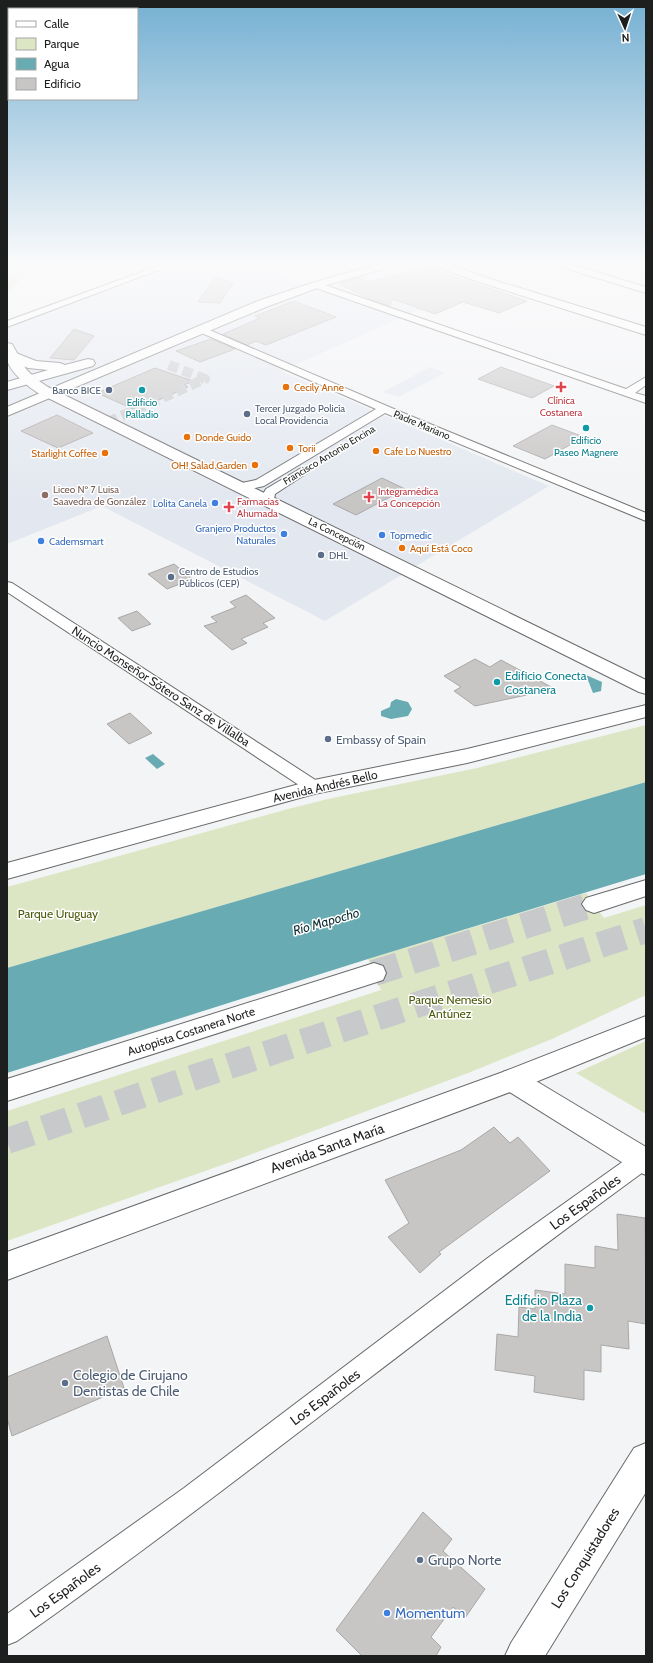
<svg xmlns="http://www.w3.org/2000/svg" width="653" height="1663" font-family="Cabin,sans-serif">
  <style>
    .built { fill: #e3e8f0 }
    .green { fill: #dce6c4 }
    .water { fill: #69abb2 }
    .building { fill: #c8c6c5; stroke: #aaa8a7 }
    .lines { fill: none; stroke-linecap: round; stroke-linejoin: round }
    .street-tunnel { stroke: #c8c9cb; stroke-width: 10; stroke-dasharray: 10 5; stroke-linecap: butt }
    .highway-tunnel { stroke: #c8c9cb; stroke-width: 26; stroke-dasharray: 26 13; stroke-linecap: butt }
    .street-casing { stroke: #696a6b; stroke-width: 2 }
    .secondary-casing { stroke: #696a6b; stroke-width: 2 }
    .primary-casing { stroke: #696a6b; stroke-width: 2 }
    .highway-casing { stroke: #696a6b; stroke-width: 2 }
    .street { fill: #fff; fill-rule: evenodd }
    .secondary { fill: #fff; fill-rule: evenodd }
    .primary { fill: #fff; fill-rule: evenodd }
    .highway { fill: #fff; fill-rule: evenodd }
    .food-dot { fill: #e8710a; stroke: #fff; stroke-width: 1.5 }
    .health-dot { fill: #e0444e; stroke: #fff; stroke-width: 1.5 }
    .service-dot { fill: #5c6f8a; stroke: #fff; stroke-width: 1.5 }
    .culture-dot { fill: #0f9aa8; stroke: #fff; stroke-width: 1.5 }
    .education-dot { fill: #8d6e63; stroke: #fff; stroke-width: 1.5 }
    .shop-dot { fill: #3f7fe0; stroke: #fff; stroke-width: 1.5 }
    .labels { text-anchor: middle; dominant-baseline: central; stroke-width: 3; stroke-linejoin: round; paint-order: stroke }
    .far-food-label { font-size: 10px; fill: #c56008; stroke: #fff; text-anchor: start }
    .far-service-label { font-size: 10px; fill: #4e5e75; stroke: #fff; text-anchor: start }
    .far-health-label { font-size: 10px; fill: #be3a42; stroke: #fff; text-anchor: start }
    .far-culture-label { font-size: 10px; fill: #0d838f; stroke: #fff }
    .far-street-label { font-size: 10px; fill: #1d1e1e; stroke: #fff }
    .far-education-label { font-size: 10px; fill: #785e54; stroke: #fff; text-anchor: start }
    .far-shop-label { font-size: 10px; fill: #366cbe; stroke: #fff; text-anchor: end }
    .culture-label { font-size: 12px; fill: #0d838f; stroke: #fff; text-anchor: start }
    .street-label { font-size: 12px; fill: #1d1e1e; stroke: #fff }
    .service-label { font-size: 12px; fill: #4e5e75; stroke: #fff; text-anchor: start }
    .park-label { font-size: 12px; fill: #4d5b0e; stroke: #fff }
    .water-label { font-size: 13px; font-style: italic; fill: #0d2f33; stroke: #fff }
    .near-street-label { font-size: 14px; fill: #1d1e1e; stroke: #fff }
    .near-culture-label { font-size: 14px; fill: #0d838f; stroke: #fff; text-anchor: end }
    .near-service-label { font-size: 14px; fill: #4e5e75; stroke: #fff; text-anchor: start }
    .near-shop-label { font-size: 14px; fill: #366cbe; stroke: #fff; text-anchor: start }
  </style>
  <rect width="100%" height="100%" fill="#f3f4f6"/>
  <g class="built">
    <polygon points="187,263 255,263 319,289 416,263 535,263 480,283 281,371 549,486 325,621 102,506 7,544 7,339 9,325"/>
    <polygon points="430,367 445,373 398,397 383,392"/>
  </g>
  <g class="green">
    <polygon points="7,263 38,263 7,293"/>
    <polygon points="646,725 646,782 7,968 7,887 288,809 328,799 477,768"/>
    <polygon points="586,893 604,918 646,905 646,995 552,1039 468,1073 239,1159 7,1241 7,1111 381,990 368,959"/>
    <polygon points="646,1041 646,1114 576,1073"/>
  </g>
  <g class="water">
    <polygon points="586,675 602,682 601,691 593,693"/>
    <polygon points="396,699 408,702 412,709 408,716 391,719 381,716 381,711 390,707 391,702"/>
    <polygon points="153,754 165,764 157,769 145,758"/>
    <polygon points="646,782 646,874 368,959 7,1073 7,968"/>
  </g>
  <g class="building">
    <polygon points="427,268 495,290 527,301 499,313 463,302 435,314 393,299 389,306 372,300 340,284 359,277 368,282"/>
    <polygon points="215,277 233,283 220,303 198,302"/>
    <polygon points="294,301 336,317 266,345 256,341 247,345 223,334 260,318 255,316"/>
    <polygon points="74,329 94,336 74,360 50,358"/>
    <polygon points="211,339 235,349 200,362 176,351"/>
    <polygon points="501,367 554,386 532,398 478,379"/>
    <polygon points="155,368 193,381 184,385 188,387 143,407 140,405 133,409 97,393"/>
    <polygon points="57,415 93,433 58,448 21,431"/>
    <polygon points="552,425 584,437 545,459 513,446"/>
    <polygon points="382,478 405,489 356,515 333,504"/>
    <polygon points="174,564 193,579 167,589 148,574"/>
    <polygon points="246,595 275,618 263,623 268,627 241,639 247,643 232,650 204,626 217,622 211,617 236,607 230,602"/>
    <polygon points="137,611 151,624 132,631 118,618"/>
    <polygon points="475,659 490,667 501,660 555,689 475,706 454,691 461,687 444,676"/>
    <polygon points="130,713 152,733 129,744 107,724"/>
    <polygon points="494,1127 510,1143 518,1137 550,1171 439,1252 441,1254 420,1273 388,1237 409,1223 385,1180 461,1150"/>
    <polygon points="617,1214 645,1218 646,1324 628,1321 629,1349 601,1345 601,1372 584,1370 584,1400 534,1392 535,1376 495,1370 497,1334 518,1337 519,1307 535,1309 535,1290 565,1294 565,1264 595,1268 595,1246 618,1250"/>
    <polygon points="107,1336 124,1388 12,1436 7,1418 7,1377"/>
    <polygon points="423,1512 452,1539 443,1551 485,1589 465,1618 453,1607 431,1637 441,1647 436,1656 362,1656 336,1630"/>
  </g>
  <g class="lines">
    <polyline class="street-tunnel" points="108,422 205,379 164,363"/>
    <g class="highway-tunnel">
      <polyline points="374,973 594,904"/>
      <polyline points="7,1141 177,1083 646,930"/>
    </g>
    <g class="street-casing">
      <g id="street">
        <polygon points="166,263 177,263 7,327 7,321"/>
        <polygon points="554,263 566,263 646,287 646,293 555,265"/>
        <polygon points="316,282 626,389 646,377 646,385 635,393 646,396 646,403 313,287 313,283"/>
        <polygon points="200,326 401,412 646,513 646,521 385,413 264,486 241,491 237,490 235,487 237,484 256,480 376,409 197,331 195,329 197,327"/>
        <polygon points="303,467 309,471 307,473 275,494 273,504 265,504 262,496 266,489"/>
        <polygon points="7,582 12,583 320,783 322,787 320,791 314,792 308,791 7,592"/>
        <path d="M643,1150L646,1151V1170C434,1324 231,1490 17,1641L7,1645V1614L184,1488L489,1257L635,1153Z"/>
      </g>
    </g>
    <g class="secondary-casing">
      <g id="secondary">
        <polygon points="431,263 446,263 481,276 646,327 646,335 473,280 432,265"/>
        <path d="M7,343L12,344L26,369L36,379L48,387L646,680V694L639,692L38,393C27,386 11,373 7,360C6,355 7,348 7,343Z"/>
        <polygon points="512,1069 521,1072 646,1147 646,1175 636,1171 503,1088 499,1080 503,1072"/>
      </g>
    </g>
    <g class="primary-casing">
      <g id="primary">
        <polygon points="381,263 399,263 397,265 320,287 266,307 7,416 7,407 258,301 312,283"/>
        <polygon points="11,351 36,361 60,363 65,365 88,359 93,360 95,363 93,366 7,390 7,382 48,370 28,368 7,358 7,352"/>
        <polygon points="646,705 646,717 467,763 314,794 7,879 7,863 314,780 467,749"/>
        <polygon points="646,1016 646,1037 521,1088 7,1280 7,1252 503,1072"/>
        <polygon points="646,1443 646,1492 545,1656 505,1656 511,1643 634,1448"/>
      </g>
    </g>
    <g class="highway-casing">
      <g id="highway">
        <polygon points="646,880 646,896 594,913 586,910 582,904 586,898"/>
        <polygon points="374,963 383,966 386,973 383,980 7,1101 7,1079"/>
      </g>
    </g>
    <use href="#street" class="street"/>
    <use href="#secondary" class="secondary"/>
    <use href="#primary" class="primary"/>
    <use href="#highway" class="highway"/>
  </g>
  <linearGradient id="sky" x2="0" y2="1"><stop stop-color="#75b0d2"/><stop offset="0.53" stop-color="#fafafb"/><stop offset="1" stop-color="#fafafb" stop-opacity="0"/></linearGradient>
  <rect width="653" height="496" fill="url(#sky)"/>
  <g class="food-dot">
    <circle cx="286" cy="387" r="4"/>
    <circle cx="187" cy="437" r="4"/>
    <circle cx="290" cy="448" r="4"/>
    <circle cx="376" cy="451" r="4"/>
    <circle cx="105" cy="453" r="4"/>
    <circle cx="255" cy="465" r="4"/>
    <circle cx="402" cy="548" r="4"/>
  </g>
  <g class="health-dot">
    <path d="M559 381h4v4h4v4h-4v4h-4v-4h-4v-4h4z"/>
    <path d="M367 491h4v4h4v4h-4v4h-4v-4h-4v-4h4z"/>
    <path d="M227 501h4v4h4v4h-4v4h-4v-4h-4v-4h4z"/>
  </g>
  <g class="service-dot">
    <circle cx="109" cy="390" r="4"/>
    <circle cx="247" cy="414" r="4"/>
    <circle cx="321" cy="555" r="4"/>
    <circle cx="171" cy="577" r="4"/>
    <circle cx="328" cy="739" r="4"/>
    <circle cx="65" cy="1383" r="4"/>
    <circle cx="420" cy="1560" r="4"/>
  </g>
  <g class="culture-dot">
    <circle cx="142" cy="390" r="4"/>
    <circle cx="586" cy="428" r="4"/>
    <circle cx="497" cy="682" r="4"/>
    <circle cx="590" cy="1308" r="4"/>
  </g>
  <circle class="education-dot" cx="45" cy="495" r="4"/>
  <g class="shop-dot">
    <circle cx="215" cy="503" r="4"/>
    <circle cx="284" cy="534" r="4"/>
    <circle cx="382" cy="535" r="4"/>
    <circle cx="41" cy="541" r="4"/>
    <circle cx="387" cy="1613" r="4"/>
  </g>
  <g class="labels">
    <g class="far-food-label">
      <text x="294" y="387">Cecily Anne</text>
      <text x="195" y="437">Donde Guido</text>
      <text x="298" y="448">Torii</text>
      <text x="384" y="451">Cafe Lo Nuestro</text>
      <text x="97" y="453" text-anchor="end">Starlight Coffee</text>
      <text x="247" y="465" text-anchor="end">OH! Salad Garden</text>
      <text x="410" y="548">Aquí Está Coco</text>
    </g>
    <g class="far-service-label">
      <text x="101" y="390" text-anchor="end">Banco BICE</text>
      <text x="255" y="408">Tercer Juzgado Policía<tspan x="255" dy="12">Local Providencia</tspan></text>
      <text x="329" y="555">DHL</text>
      <text x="179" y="571">Centro de Estudios<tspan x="179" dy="12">Públicos (CEP)</tspan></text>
    </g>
    <g class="far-health-label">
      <text x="561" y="400" text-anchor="middle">Clínica<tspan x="561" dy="12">Costanera</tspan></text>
      <text x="378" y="491">Integramédica<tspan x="378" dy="12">La Concepción</tspan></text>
      <text x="237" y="501">Farmacias<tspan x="237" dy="12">Ahumada</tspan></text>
    </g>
    <g class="far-culture-label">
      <text x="142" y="402">Edificio<tspan x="142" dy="12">Palladio</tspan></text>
      <text x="586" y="440">Edificio<tspan x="586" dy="12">Paseo Magnere</tspan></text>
    </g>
    <g class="far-street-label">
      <text transform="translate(422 425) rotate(23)">Padre Mariano</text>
      <text transform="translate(329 455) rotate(-31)">Francisco Antonio Encina</text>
      <text transform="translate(337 534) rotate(26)">La Concepción</text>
    </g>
    <g class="far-education-label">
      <text x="53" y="489">Liceo Nº 7 Luisa<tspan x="53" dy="12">Saavedra de González</tspan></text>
    </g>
    <g class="far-shop-label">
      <text x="207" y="503">Lolita Canela</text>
      <text x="276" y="528">Granjero Productos<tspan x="276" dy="12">Naturales</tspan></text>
      <text x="390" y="535" text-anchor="start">Topmedic</text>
      <text x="49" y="541" text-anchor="start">Cademsmart</text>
    </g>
    <g class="culture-label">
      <text x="505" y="675">Edificio Conecta<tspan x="505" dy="14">Costanera</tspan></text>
    </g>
    <g class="street-label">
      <text transform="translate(161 686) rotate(33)">Nuncio Monseñor Sótero Sanz de Villalba</text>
      <text transform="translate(325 786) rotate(-13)">Avenida Andrés Bello</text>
      <text transform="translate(191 1031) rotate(-18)">Autopista Costanera Norte</text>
    </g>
    <g class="service-label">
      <text x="336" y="739">Embassy of Spain</text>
    </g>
    <g class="park-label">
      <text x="58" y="913">Parque Uruguay</text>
      <text x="450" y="999">Parque Nemesio<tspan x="450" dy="14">Antúnez</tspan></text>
    </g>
    <g class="water-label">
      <text transform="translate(326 921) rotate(-16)">Río Mapocho</text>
    </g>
    <g class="near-street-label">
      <text transform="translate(327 1148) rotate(-20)">Avenida Santa María</text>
      <text transform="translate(585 1202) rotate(-36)">Los Españoles</text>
      <text transform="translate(325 1397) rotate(-37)">Los Españoles</text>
      <text transform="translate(585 1558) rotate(-58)">Los Conquistadores</text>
      <text transform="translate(65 1590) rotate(-36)">Los Españoles</text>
    </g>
    <g class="near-culture-label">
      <text x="582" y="1300">Edificio Plaza<tspan x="582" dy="16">de la India</tspan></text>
    </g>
    <g class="near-service-label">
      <text x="73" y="1375">Colegio de Cirujano<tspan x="73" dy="16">Dentistas de Chile</tspan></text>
      <text x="428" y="1560">Grupo Norte</text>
    </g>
    <g class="near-shop-label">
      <text x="395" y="1613">Momentum</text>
    </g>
  </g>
  <rect width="653" height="1663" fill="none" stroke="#1d1e1e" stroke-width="16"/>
  <rect x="8" y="8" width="130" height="92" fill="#ffffff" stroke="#a5a5a5"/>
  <rect x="16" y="21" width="20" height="6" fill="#ffffff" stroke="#a5a5a5"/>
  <text x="44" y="28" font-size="12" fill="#1d1e1e">Calle</text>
  <rect x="16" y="38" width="20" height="12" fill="#dce6c4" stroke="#a5a5a5"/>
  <text x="44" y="48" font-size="12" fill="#1d1e1e">Parque</text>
  <rect x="16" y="58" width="20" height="12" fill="#69abb2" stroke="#a5a5a5"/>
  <text x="44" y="68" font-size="12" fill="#1d1e1e">Agua</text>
  <rect x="16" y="78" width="20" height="12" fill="#c8c6c5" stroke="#a5a5a5"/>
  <text x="44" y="88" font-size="12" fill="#1d1e1e">Edificio</text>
  <g transform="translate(625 28) rotate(177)" stroke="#ffffff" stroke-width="3" paint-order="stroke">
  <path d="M0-3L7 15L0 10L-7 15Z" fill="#1d1e1e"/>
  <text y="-6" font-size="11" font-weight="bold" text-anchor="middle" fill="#1d1e1e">N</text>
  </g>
</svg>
